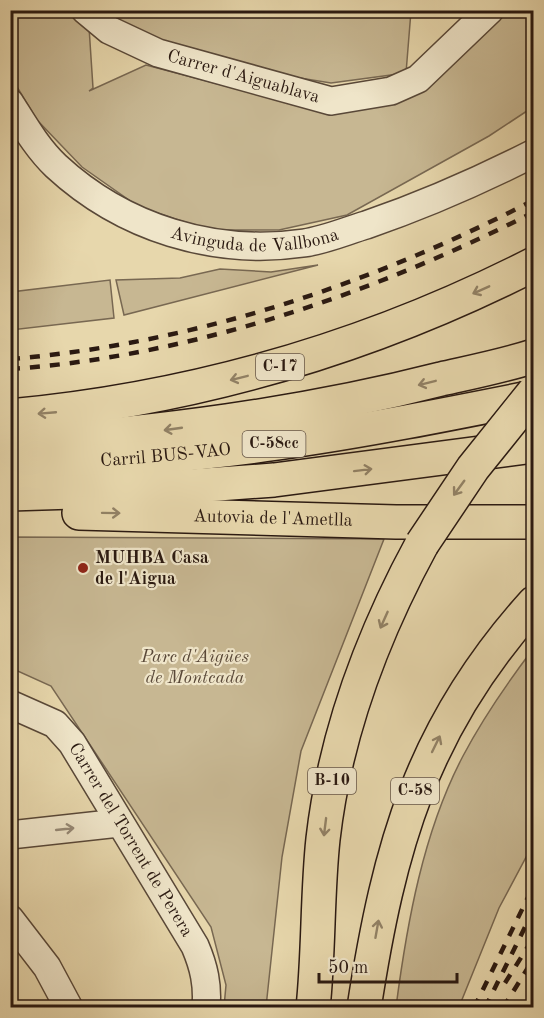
<svg xmlns="http://www.w3.org/2000/svg" width="544" height="1018" font-family="'Old Standard TT',serif">
  <style>
    .green { fill: #c7b792; stroke: #786852; stroke-width: 1.5 }
    .lines { fill: none; stroke-linecap: round; stroke-linejoin: round }
    .minor-casing { stroke: #594838; stroke-width: 30 }
    .highway-casing { stroke: #2a1911; stroke-width: 36 }
    .minor { stroke: #efe5c9; stroke-width: 27 }
    .highway { stroke: #e7d7ac; stroke-width: 33 }
    .rail { stroke: #2a1911; stroke-width: 4.5; stroke-dasharray: 10 10; stroke-linecap: butt }
    .highway-bridge-casing { stroke: #2a1911; stroke-width: 36; stroke-linecap: butt }
    .highway-bridge { stroke: #e7d7ac; stroke-width: 33 }
    .oneway { stroke: #928266 }
    .oneway2 { stroke: #968976 }
    .poi-dot { fill: #8f2418; stroke: #efe5c9; stroke-width: 2 }
    .labels { text-anchor: middle; dominant-baseline: central; stroke-width: 4.5; stroke-linejoin: round; paint-order: stroke }
    .shield { fill: #efe5c9; stroke: #655648; stroke-width: 1.5 }
    .shield-label { font-size: 16px; font-weight: bold; fill: #2a1911 }
    .street-label { font-size: 18px; fill: #2a1911; stroke: #efe5c9 }
    .poi-label { font-size: 18px; font-weight: bold; fill: #2a1911; stroke: #efe5c9; text-anchor: start }
    .park-label { font-size: 18px; font-style: italic; fill: #594838; stroke: #efe5c9 }
  </style>
  <rect width="100%" height="100%" fill="#e7d7ac"/>
  <filter id="stains"><feTurbulence type="fractalNoise" baseFrequency=".00333" numOctaves="4"/><feColorMatrix values="0 0 0 0 .2 0 0 0 0 .09 0 0 0 0 .02 0 0 0 .5 -.17"/></filter>
  <radialGradient id="worn" r=".72"><stop offset=".6" stop-color="#630" stop-opacity="0"/><stop offset="1" stop-color="#630" stop-opacity=".3"/></radialGradient>
  <g class="green">
    <polygon points="11,11 71,11 89,27 93,88 89,91 146,65 271,98 396,99 502,11 533,11 533,107 489,136 347,215 279,230 209,230 139,207 82,167 37,120 11,77"/>
    <polygon points="105,11 411,11 406,73 331,83 281,75 159,45"/>
    <polygon points="318,265 124,315 116,280 180,278 220,269 271,272"/>
    <polygon points="110,280 114,318 11,330 11,292"/>
    <polygon points="11,537 384,539 301,751 282,857 266,1007 224,1007 226,985 211,927 51,686 11,668"/>
    <path d="M533,649V844L499,908L459,1007H396C407,923 423,832 463,756C483,718 508,682 533,649Z"/>
  </g>
  <g class="lines">
    <g class="minor-casing">
      <g id="minor">
        <path id="s1" d="M85,10L109,30L158,53L331,101L391,91L418,79L490,10"/>
        <path id="s2" d="M10,103C24,125 37,148 56,166C123,228 214,256 304,243C325,240 346,231 366,225C424,205 479,181 534,153"/>
        <path id="s3" d="M10,704L55,724L72,743L195,946C204,967 208,985 206,1008"/>
        <polyline points="10,835 119,823"/>
        <polyline points="10,919 47,967 69,1008"/>
      </g>
    </g>
    <g class="highway-casing">
      <g id="highway">
        <path d="M10,416C194,399 369,348 534,264"/>
        <path d="M10,444C156,433 300,415 441,379C472,372 503,366 534,356"/>
        <path id="s4" d="M10,466C100,462 189,456 278,443C364,431 449,414 534,397"/>
        <polyline points="10,494 137,490 274,480 534,446"/>
        <path id="s5" d="M79,513L396,522H534"/>
        <path d="M313,1008C319,952 317,895 323,839C335,734 372,636 422,544"/>
        <path d="M364,1008C389,846 422,727 534,603"/>
      </g>
    </g>
    <use href="#minor" class="minor"/>
    <use href="#highway" class="highway"/>
    <g class="rail">
      <path d="M10,359C193,344 372,284 534,200"/>
      <path d="M10,369C189,357 375,293 534,212"/>
      <polyline points="505,983 534,937"/>
      <polyline points="474,1008 534,885"/>
      <polyline points="485,1008 534,909"/>
      <polyline points="503,1008 534,958"/>
    </g>
    <g class="highway-bridge-casing">
      <polyline id="highway-bridge" points="422,544 473,468 534,392"/>
    </g>
    <use href="#highway-bridge" class="highway-bridge"/>
  </g>
  <defs><path id="oneway-shaft" d="M-6 0H5M1.5-3L5.5 0L1.5 3" fill="none" stroke-width="1.6" stroke-linecap="round" stroke-linejoin="round" transform="scale(1.5)"/></defs>
  <g class="oneway">
    <use href="#oneway-shaft" transform="translate(481 290) rotate(156)"/>
    <use href="#oneway-shaft" transform="translate(239 378) rotate(166)"/>
    <use href="#oneway-shaft" transform="translate(427 383) rotate(166)"/>
    <use href="#oneway-shaft" transform="translate(47 413) rotate(175)"/>
    <use href="#oneway-shaft" transform="translate(173 429) rotate(172)"/>
    <use href="#oneway-shaft" transform="translate(363 470) rotate(-7)"/>
    <use href="#oneway-shaft" transform="translate(459 488) rotate(126)"/>
    <use href="#oneway-shaft" transform="translate(111 513) rotate(1)"/>
    <use href="#oneway-shaft" transform="translate(384 620) rotate(114)"/>
    <use href="#oneway-shaft" transform="translate(436 744) rotate(-64)"/>
    <use href="#oneway-shaft" transform="translate(325 827) rotate(97)"/>
    <use href="#oneway-shaft" transform="translate(377 929) rotate(-80)"/>
  </g>
  <use class="oneway2" href="#oneway-shaft" transform="translate(65 829) rotate(-6)"/>
  <circle class="poi-dot" cx="83" cy="568" r="6"/>
  <g class="labels">
    <g class="shield">
      <rect x="256" y="354" width="48" height="26" rx="4.5"/>
      <rect x="242.5" y="431" width="63" height="26" rx="4.5"/>
      <rect x="308" y="768" width="48" height="26" rx="4.5"/>
      <rect x="391" y="778" width="48" height="26" rx="4.5"/>
    </g>
    <g class="shield-label">
      <text x="280" y="367">C-17</text>
      <text x="274" y="444">C-58cc</text>
      <text x="332" y="781">B-10</text>
      <text x="415" y="791">C-58</text>
    </g>
    <g class="street-label">
      <text stroke="none"><textPath href="#s1" startOffset="174">Carrer d'Aiguablava</textPath></text>
      <text stroke="none"><textPath href="#s2" startOffset="297">Avinguda de Vallbona</textPath></text>
      <text stroke="none"><textPath href="#s4" startOffset="156">Carril BUS-VAO</textPath></text>
      <text stroke="none"><textPath href="#s5" startOffset="194">Autovia de l'Ametlla</textPath></text>
      <text stroke="none"><textPath href="#s3" startOffset="188">Carrer del Torrent de Perera</textPath></text>
    </g>
    <g class="poi-label">
      <text x="95" y="558">MUHBA Casa<tspan x="95" dy="21">de l'Aigua</tspan></text>
    </g>
    <g class="park-label">
      <text x="195" y="657">Parc d'Aigües<tspan x="195" dy="21">de Montcada</tspan></text>
    </g>
  </g>
  <rect width="544" height="1018" fill="none" stroke="#e7d7ac" stroke-width="36"/>
  <rect x="12" y="12" width="520" height="994" fill="none" stroke="#2a1911" stroke-width="3"/>
  <rect x="18" y="18" width="508" height="982" fill="none" stroke="#2a1911" stroke-width="1.5"/>
  <path d="M319 973v9h138v-9" fill="none" stroke="#2a1911" stroke-width="3"/>
  <text x="328" y="973" font-size="18" fill="#2a1911" stroke="#efe5c9" stroke-width="4.5" paint-order="stroke">50 m</text>
  <rect width="100%" height="100%" filter="url(#stains)"/>
  <rect width="100%" height="100%" fill="url(#worn)"/>
</svg>
